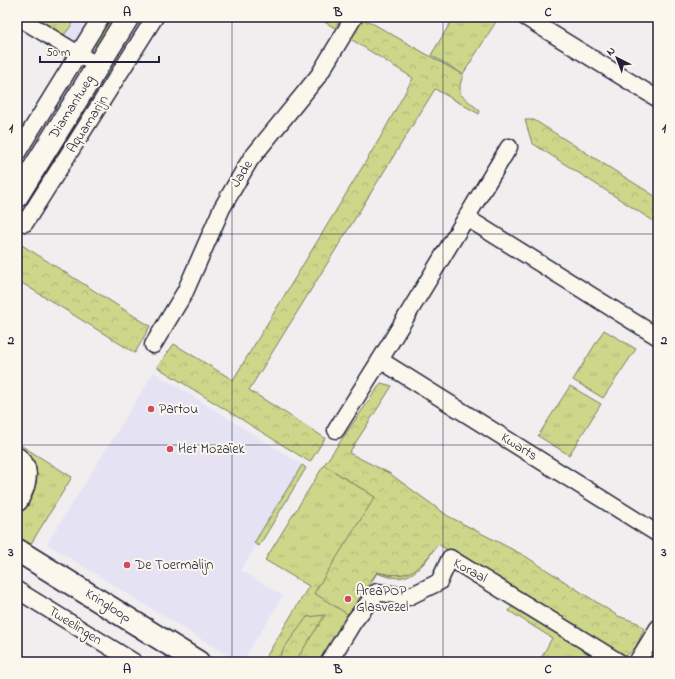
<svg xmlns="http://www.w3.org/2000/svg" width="675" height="679" font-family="'Indie Flower',sans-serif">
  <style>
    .built { fill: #e5e3f3 }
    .grass { fill: url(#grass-tufts); stroke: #777c62 }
    .forest { fill: url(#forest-crowns); stroke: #777c62 }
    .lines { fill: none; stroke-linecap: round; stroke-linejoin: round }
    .street-casing { stroke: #22223b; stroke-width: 19 }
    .secondary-casing { stroke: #22223b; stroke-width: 25 }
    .street { stroke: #fbf7ec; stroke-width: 16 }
    .secondary { stroke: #fbf7ec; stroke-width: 22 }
    .grid { fill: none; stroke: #22223b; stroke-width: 1; stroke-opacity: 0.55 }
    .poi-dot { fill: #d1495b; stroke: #fbf7ec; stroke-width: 1.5 }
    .labels { text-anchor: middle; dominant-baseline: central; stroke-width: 4; stroke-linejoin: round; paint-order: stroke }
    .street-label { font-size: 14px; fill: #22223b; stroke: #fbf7ec }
    .poi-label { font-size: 14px; fill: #22223b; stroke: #fbf7ec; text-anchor: start }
    .neatline { fill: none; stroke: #22223b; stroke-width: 1.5 }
    .grid-label { font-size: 13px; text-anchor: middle; font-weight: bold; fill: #22223b }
  </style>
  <defs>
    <pattern id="grass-tufts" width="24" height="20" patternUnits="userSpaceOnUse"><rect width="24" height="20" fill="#ccd78a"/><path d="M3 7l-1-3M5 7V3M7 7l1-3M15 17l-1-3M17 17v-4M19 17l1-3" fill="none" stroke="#afb878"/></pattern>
    <pattern id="forest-crowns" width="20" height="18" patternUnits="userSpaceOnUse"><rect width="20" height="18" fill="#ccd78a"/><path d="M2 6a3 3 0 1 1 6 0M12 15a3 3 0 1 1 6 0" fill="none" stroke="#afb878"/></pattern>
  </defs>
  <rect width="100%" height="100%" fill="#f1eeef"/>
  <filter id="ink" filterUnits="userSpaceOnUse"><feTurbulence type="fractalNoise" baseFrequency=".025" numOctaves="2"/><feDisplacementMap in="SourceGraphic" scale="8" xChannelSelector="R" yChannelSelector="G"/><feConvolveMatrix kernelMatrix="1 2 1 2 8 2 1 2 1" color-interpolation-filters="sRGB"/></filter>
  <g filter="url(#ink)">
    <g class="built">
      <polygon points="21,17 113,17 87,58"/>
      <polygon points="154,372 306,467 241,570 283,596 242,662 238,662 47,544"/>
    </g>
    <g class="grass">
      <polygon points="35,17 76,17 77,18 64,35"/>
      <polygon points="110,17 120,17 98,48 94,43"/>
      <polygon points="454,17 499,17 463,74 431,55"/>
      <polygon points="604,330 636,349 603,398 573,380"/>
      <polygon points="570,386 601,404 569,455 538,436"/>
      <polygon points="17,443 72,477 27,550 17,536"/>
      <polygon points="302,465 306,468 259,546 254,543"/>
      <path d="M324,465L375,497L349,615L377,572L391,576L424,563L438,543C422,568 409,587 377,573L321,662H263L309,586L265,560Z"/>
      <polygon points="514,603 609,662 539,662 552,638 509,611"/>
    </g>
    <g class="forest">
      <polygon points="316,17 342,17 335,28"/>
      <polygon points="363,18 463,75 460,85 460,94 480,111 479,114 435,89 249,390 325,438 310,462 157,367 174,344 233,380 380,138 413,78 349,38"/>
      <polygon points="525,120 534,120 658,198 658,224 532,143"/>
      <polygon points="17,242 150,326 135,353 17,280"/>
      <path d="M381,383L392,386L349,453L389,473L448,516L525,556L618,616L638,623L644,629L636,647L624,658L438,544C419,570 410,580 377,572L349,615L314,593L375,497L324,465Z"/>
      <polygon points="325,615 295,662 277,662 284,648 307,617"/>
    </g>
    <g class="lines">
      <g class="street-casing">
        <g id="street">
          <polyline points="18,17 88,60"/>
          <polyline points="525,17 658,99"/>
          <polyline points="17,153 101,17"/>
          <polyline points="17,218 25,223 155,17"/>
          <polyline points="467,218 658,337"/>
          <polyline points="153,345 185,292 222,208 250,160 319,75 354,17"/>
          <polyline points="380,360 658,534"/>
          <polyline points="336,430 380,360 509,147"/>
          <polyline points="17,590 134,662"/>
          <polyline points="329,662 354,621 377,592 408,597 439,582 450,558 619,662"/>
          <polyline points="637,662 658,628"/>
        </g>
      </g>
      <g class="secondary-casing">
        <g id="secondary">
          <polyline points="17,196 128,17"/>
          <path d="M17,459C31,470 24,487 17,500"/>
          <polyline points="17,550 198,662"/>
        </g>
      </g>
      <use href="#street" class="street"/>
      <use href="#secondary" class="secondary"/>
    </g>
  </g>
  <path class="grid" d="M232,17V662M443,17V662M17,234H658M17,445H658"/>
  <g class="poi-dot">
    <circle cx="151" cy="409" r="4"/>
    <circle cx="170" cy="449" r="4"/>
    <circle cx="127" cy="565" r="4"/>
    <circle cx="348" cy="599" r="4"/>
  </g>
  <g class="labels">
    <g class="street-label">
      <text transform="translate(72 107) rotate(-58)">Diamantweg</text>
      <text transform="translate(88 124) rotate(-58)">Aquamarijn</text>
      <text transform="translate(242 174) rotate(-58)">Jade</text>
      <text transform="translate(519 447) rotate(32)">Kwarts</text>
      <text transform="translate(470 571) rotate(29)">Koraal</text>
      <text transform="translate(108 606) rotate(32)">Kringloop</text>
      <text transform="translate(75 626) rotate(32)">Tweelingen</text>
    </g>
    <g class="poi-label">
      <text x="159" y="409">Partou</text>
      <text x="178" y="449">Het Mozaïek</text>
      <text x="135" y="565">De Toermalijn</text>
      <text x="356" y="591">AreaPOP<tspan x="356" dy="16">Glasvezel</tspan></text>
    </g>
  </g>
  <rect width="675" height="679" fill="none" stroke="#fbf7ec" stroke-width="44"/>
  <g transform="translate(617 58) rotate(318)" stroke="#fbf7ec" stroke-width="3" paint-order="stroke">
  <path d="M0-3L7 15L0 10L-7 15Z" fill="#22223b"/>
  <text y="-6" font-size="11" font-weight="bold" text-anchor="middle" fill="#22223b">N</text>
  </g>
  <path d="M40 56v6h119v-6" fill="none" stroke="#22223b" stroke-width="2"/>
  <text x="46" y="56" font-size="12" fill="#22223b" stroke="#fbf7ec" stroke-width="3" paint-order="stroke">50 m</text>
  <rect x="22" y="22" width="631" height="635" class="neatline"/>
  <g class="grid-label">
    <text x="127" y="16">A</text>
    <text x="338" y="16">B</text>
    <text x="548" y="16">C</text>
    <text x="11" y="132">1</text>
    <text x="664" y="132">1</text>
    <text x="11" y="344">2</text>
    <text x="664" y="344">2</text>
    <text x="11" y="556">3</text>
    <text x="664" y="556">3</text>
    <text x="127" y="673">A</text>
    <text x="338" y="673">B</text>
    <text x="548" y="673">C</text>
  </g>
</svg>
